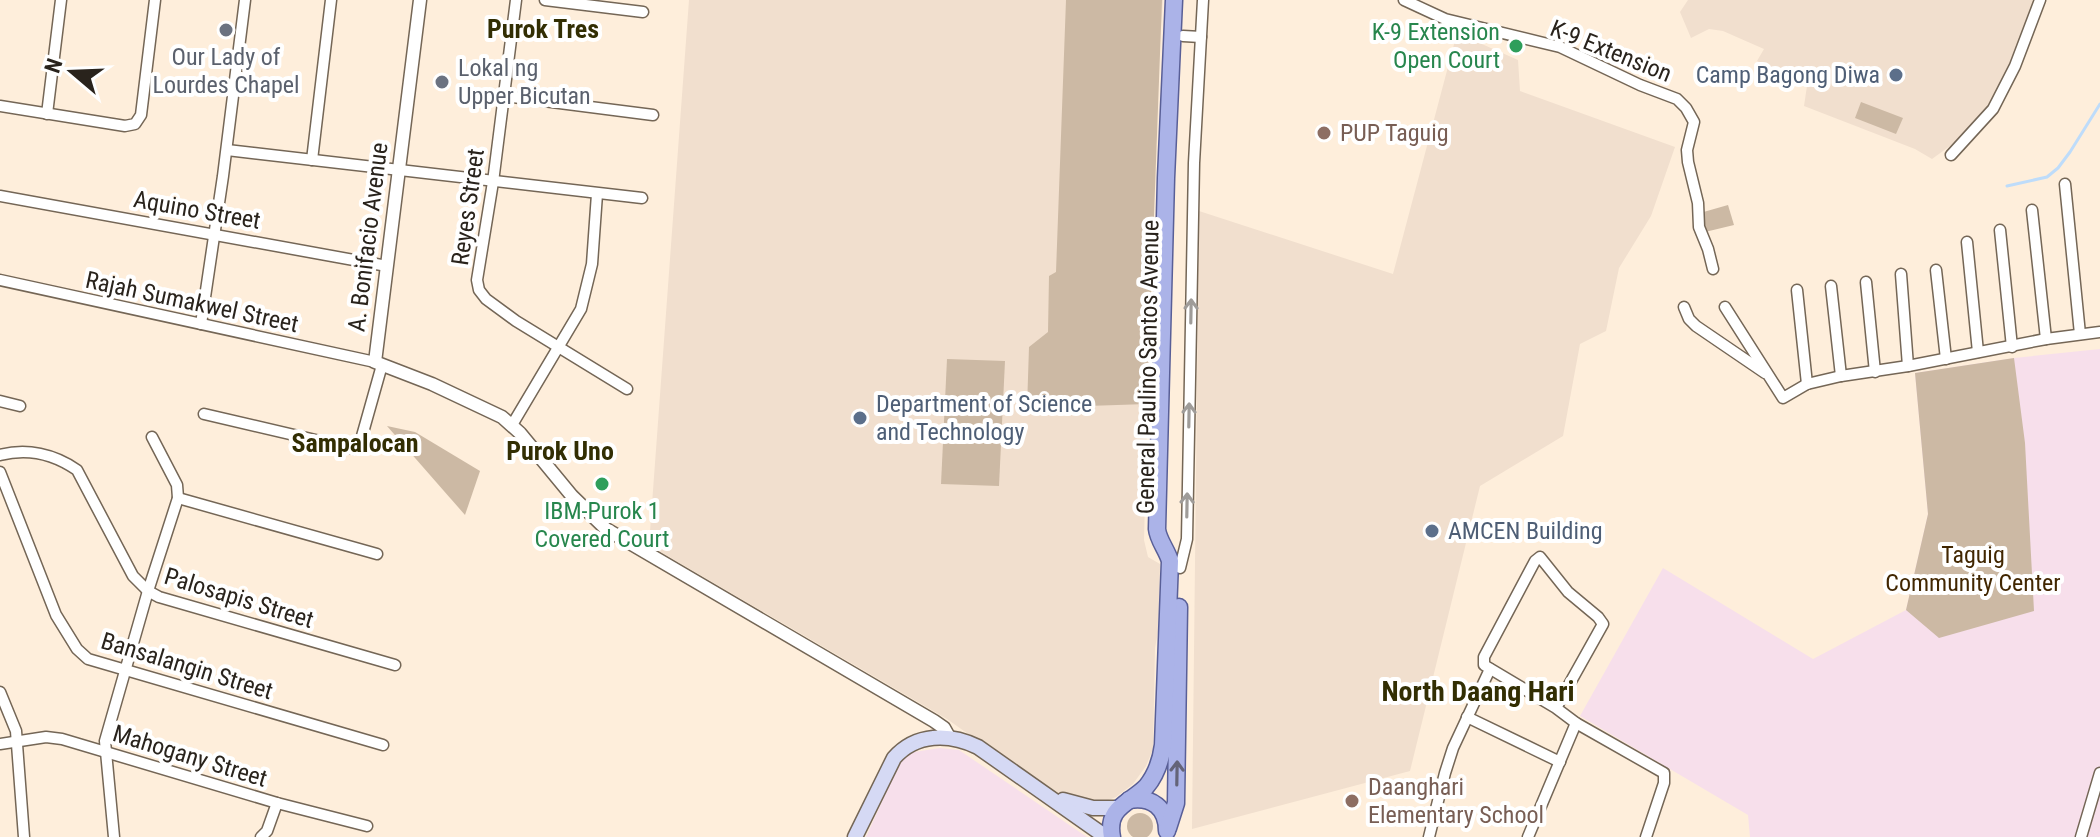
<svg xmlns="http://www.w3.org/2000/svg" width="2100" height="837" font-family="'Roboto Condensed',sans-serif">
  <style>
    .commercial { fill: #f1dfce }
    .industrial { fill: #f7dfeb }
    .green { fill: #ccb9a4 }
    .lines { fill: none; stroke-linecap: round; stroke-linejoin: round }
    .stream { stroke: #bedcfa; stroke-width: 3 }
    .minor-casing { stroke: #746656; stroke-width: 13 }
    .tertiary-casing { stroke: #746656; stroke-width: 15 }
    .secondary-casing { stroke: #746656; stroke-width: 17 }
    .primary-casing { stroke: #595f97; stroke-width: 19 }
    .minor { stroke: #fff; stroke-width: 10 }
    .tertiary { stroke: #fff; stroke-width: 12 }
    .secondary { stroke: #d5d9f4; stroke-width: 14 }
    .primary { stroke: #abb3e8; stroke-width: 16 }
    .oneway { stroke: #9f9c99 }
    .oneway2 { stroke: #646478 }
    .worship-dot { fill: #6b7280; stroke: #fff; stroke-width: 3 }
    .leisure-dot { fill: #2e9e5b; stroke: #fff; stroke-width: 3 }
    .service-dot { fill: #5c6f8a; stroke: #fff; stroke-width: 3 }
    .education-dot { fill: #8d6e63; stroke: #fff; stroke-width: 3 }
    .labels { text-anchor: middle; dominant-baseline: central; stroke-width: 8; stroke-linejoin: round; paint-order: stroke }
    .leisure-label { font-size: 24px; fill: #27864d; stroke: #fff; text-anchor: end }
    .street-label { font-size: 24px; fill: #29231c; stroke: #fff }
    .worship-label { font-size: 24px; fill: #5b616d; stroke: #fff }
    .service-label { font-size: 24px; fill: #4e5e75; stroke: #fff; text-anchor: start }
    .education-label { font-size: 24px; fill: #785e54; stroke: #fff; text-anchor: start }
    .park-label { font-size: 24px; fill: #412600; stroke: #fff }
    .neighbourhood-label { font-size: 26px; font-weight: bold; fill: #322e03; stroke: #fff }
    .quarter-label { font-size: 28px; font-weight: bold; fill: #322e03; stroke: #fff }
  </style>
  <rect width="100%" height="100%" fill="#feeedb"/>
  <g class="commercial">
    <polygon points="689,0 1163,0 1155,118 1144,540 1148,557 1160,564 1159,627 1155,648 1153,749 1146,766 1133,784 1116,797 1101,803 1064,796 995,753 947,719 649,545"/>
    <polygon points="1688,0 2035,0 2012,65 1990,107 1965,135 1932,159 1915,149 1804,106 1807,86 1757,61 1764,49 1723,31 1709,29 1691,38 1680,12"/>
    <polygon points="1457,33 1518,60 1520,91 1675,147 1651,216 1619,268 1606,331 1580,344 1563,436 1480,486 1410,771 1192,829 1199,211 1393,274"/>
  </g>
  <g class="industrial">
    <polygon points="2100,349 2100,837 1750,837 1748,815 1580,716 1663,568 1813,659 1906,610 1928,514 1915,373 2014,358"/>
    <polygon points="940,748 959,750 1087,837 866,837 899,764 905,757 914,752"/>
  </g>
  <g class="green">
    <polygon points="1066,0 1162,0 1147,404 1027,408 1029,347 1048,332 1049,276 1056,272"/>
    <polygon points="1861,102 1903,118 1896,134 1855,118"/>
    <polygon points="1728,205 1734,225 1705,232 1700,213"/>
    <polygon points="2014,358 2025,443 2034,611 1939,638 1906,610 1928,514 1915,373"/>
    <polygon points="947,359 1005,361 999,486 941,484"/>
    <polygon points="387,426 415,432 480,471 465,515"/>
    <circle cx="1140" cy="826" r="13"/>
  </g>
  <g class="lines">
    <polyline class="stream" points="2007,186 2047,177 2058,168 2070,152 2100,104"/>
    <g class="minor-casing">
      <g id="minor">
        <polyline points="516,0 493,182 477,280 479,290 486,299 516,321 627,389"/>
        <polyline points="545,0 643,12"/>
        <polyline points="1404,0 1445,19 1560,47 1640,85 1677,99 1686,108 1694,122 1687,150 1688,162 1698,203 1699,227 1708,249 1713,269"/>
        <polyline points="1183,36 1201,37"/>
        <polyline points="504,96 653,115"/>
        <polyline points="0,106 125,126 135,124 141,115 155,0"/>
        <polyline points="47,114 61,0"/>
        <polyline points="227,150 642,198"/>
        <polyline points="1951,155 1993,109 2015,66 2040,0"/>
        <polyline points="312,160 331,0"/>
        <polyline points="2065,184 2080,334"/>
        <polyline points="0,196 387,266"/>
        <polyline points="2032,210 2046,339"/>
        <polyline points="2000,230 2012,347"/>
        <polyline points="1967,242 1978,352"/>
        <polyline points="1936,270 1946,359"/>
        <polyline points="1901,274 1908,366"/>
        <polyline points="0,280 375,362"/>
        <polyline points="1866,282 1875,372"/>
        <polyline points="1831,286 1841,376"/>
        <polyline points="1797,290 1807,384"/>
        <polyline points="1684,307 1689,319 1696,326 1765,373"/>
        <polyline points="1725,307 1783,398 1807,384 1841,376 1908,366 2046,339 2100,332"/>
        <polyline points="201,324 223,176 245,0"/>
        <polyline points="0,401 20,406"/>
        <polyline points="204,414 354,449 360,444 362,436 382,365"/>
        <polyline points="512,425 581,309 592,264 597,194"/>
        <path d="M0,455C27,448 54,454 77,470L133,576L148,591L159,597L395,665"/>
        <polyline points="0,472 56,615 77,649 88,659 383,745"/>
        <polyline points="178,498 377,554"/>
        <polyline points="1180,568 1187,539 1194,163 1203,0"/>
        <polyline points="0,692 16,731 24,837"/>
        <polyline points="1556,708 1603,624 1598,617 1568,592 1540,557 1535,561 1484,657 1484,665 1556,708 1576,723 1664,773 1664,783 1646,837"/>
        <polyline points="1467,717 1560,762"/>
        <polyline points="0,744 46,737 62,739 277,803 367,826"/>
        <polyline points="114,837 105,741 148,591 178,498 177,485 152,437"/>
        <polyline points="261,837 267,831 277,803"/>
        <polyline points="1429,837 1445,773 1453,748 1490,669"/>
        <polyline points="1528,837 1576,723"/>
        <polyline points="2081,837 2100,773"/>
      </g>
    </g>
    <g class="tertiary-casing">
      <polyline id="tertiary" points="420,0 375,362 432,384 502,417 520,433 572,496 606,529 934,721 944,728 949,737"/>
    </g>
    <g class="secondary-casing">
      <g id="secondary">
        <polyline points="1063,800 1093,808 1118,808"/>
        <path d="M855,837L894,758C916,733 949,733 978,747L1106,837"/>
      </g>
    </g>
    <g class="primary-casing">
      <g id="primary">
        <path d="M1129,800C1152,796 1167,808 1167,831"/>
        <polyline points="1168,828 1176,803 1179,607"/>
        <path d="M1112,837C1106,807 1129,804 1146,787C1156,775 1161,760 1163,745L1170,561C1167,550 1158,540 1157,529L1166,178L1174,0"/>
      </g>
    </g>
    <use href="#minor" class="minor"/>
    <use href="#tertiary" class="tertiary"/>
    <use href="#secondary" class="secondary"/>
    <use href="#primary" class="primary"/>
  </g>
  <defs><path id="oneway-shaft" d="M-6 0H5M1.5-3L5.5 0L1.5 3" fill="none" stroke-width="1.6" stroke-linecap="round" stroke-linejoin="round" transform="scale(2)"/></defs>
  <g class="oneway">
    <use href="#oneway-shaft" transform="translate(1191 311) rotate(-89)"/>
    <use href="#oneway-shaft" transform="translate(1189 415) rotate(-89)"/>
    <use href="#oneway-shaft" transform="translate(1187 505) rotate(-89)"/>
  </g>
  <use class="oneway2" href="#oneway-shaft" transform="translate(1177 773) rotate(-89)"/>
  <g class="worship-dot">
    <circle cx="226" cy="30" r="8"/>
    <circle cx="442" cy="82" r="8"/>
  </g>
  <g class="leisure-dot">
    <circle cx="1516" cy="46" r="8"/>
    <circle cx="602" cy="484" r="8"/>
  </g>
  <g class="service-dot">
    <circle cx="1896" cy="75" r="8"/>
    <circle cx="860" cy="418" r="8"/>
    <circle cx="1432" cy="531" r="8"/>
  </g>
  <g class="education-dot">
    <circle cx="1324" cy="133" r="8"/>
    <circle cx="1352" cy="801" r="8"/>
  </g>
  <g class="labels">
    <g class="leisure-label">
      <text x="1500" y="32">K-9 Extension<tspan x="1500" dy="28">Open Court</tspan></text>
      <text x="602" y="511" text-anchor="middle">IBM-Purok 1<tspan x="602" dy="28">Covered Court</tspan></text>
    </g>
    <g class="street-label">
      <text transform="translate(1611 51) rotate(22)">K-9 Extension</text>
      <text transform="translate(468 207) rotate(-82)">Reyes Street</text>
      <text transform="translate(197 210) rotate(10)">Aquino Street</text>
      <text transform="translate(368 237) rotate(-83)">A. Bonifacio Avenue</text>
      <text transform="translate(192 302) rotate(12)">Rajah Sumakwel Street</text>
      <text transform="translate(1148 367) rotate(-89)">General Paulino Santos Avenue</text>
      <text transform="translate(239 598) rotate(17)">Palosapis Street</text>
      <text transform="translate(187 666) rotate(17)">Bansalangin Street</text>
      <text transform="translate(190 756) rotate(17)">Mahogany Street</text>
    </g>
    <g class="worship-label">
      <text x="226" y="57">Our Lady of<tspan x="226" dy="28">Lourdes Chapel</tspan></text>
      <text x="458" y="68" text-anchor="start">Lokal ng<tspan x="458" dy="28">Upper Bicutan</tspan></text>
    </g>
    <g class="service-label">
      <text x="1880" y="75" text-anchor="end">Camp Bagong Diwa</text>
      <text x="876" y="404">Department of Science<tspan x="876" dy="28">and Technology</tspan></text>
      <text x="1448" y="531">AMCEN Building</text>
    </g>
    <g class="education-label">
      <text x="1340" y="133">PUP Taguig</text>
      <text x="1368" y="787">Daanghari<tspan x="1368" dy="28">Elementary School</tspan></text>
    </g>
    <g class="park-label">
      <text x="1973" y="555">Taguig<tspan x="1973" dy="28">Community Center</tspan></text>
    </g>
    <g class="neighbourhood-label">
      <text x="543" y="29">Purok Tres</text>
      <text x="355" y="443">Sampalocan</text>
      <text x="560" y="451">Purok Uno</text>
    </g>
    <g class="quarter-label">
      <text x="1478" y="691">North Daang Hari</text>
    </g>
  </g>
  <g transform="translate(72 72) rotate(289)" stroke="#ffffff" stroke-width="6" paint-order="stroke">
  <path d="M0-6L14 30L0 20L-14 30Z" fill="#29231c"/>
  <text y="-12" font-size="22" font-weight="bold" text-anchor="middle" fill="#29231c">N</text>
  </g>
</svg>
